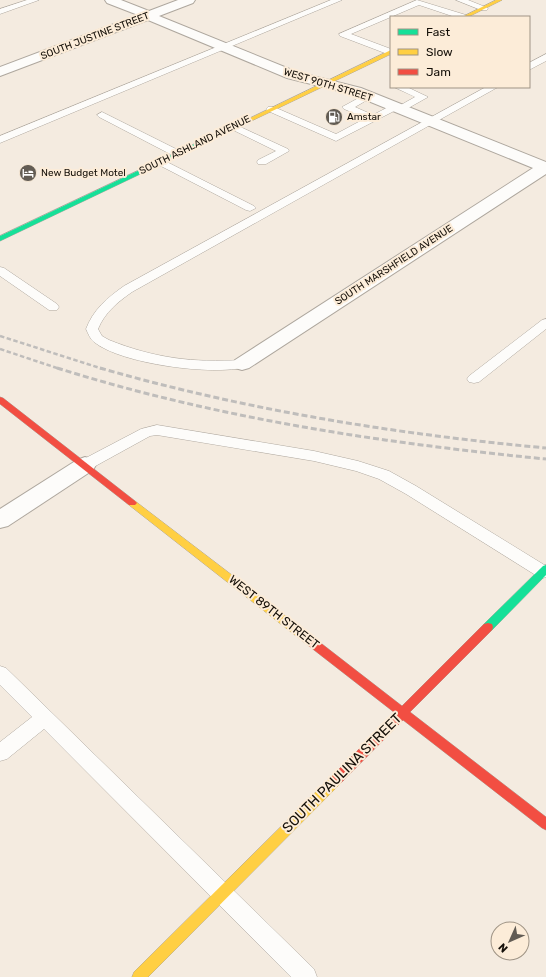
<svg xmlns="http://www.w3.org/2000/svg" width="546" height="977" font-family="Rubik,sans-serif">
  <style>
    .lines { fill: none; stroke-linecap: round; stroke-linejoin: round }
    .lane-casing { stroke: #aea79e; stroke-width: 1 }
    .street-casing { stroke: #aea79e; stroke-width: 2 }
    .fast-casing { stroke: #aea79e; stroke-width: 1 }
    .slow-casing { stroke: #aea79e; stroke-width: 1 }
    .jam-casing { stroke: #aea79e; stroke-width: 1 }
    .lane { fill: #fdfcfa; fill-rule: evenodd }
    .street { fill: #fdfcfa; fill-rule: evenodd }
    .fast { fill: #16e098; fill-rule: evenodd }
    .slow { fill: #ffcf43; fill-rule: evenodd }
    .jam { fill: #f24e42; fill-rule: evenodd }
    .rail-far1 { stroke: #bfbdbb; stroke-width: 2.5; stroke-dasharray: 4.5 2.5; stroke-linecap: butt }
    .rail { stroke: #bfbdbb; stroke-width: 3; stroke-dasharray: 6 3; stroke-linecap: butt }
    .labels { text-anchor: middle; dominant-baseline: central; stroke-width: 4; stroke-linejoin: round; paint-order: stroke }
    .far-street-label { font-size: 10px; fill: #140f08; stroke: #fcecd8 }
    .far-poi-label { font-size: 10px; fill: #140f08; stroke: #fcecd8; text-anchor: start }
    .street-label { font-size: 12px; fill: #140f08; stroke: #fcecd8 }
    .near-street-label { font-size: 14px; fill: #140f08; stroke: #fcecd8 }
  </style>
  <rect width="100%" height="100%" fill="#f4ebe0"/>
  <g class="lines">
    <g class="lane-casing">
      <g id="lane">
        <polygon points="27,0 39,0 0,14 0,9"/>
        <polygon points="331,0 342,0 0,143 0,136"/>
        <polygon points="417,0 466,15 467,17 455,17 419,5 351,34 391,49 390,55 340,36 339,34"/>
        <polygon points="456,0 468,0 488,8 487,10 481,10"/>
        <polygon points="546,54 546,61 529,70 529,63"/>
        <polygon points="394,87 407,87 428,97 403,111 396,110 336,141 268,111 266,109 268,107 274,107 336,134 366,118 344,109 342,107 366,94 369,93 374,96 355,107 373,115 392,105 399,106 415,97"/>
        <path d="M486,87H498L132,292C118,302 105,312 98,329L102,336L109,340C154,358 193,363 242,360L247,361L249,364L247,367C213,376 121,364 94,342C90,339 88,333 86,329C93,310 107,298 124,286Z"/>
        <polygon points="102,112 182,152 183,154 182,156 174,156 99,117 97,115"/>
        <polygon points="234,124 288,149 289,151 266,164 258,164 257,162 258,160 276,151 231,129 229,127"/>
        <polygon points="161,159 254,206 256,208 250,211 246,210 157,164 156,162"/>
        <polygon points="0,267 4,268 57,304 59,307 57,310 49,310 0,276"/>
        <polygon points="546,319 546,329 479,382 474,383 469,382 467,379 469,376 542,320"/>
        <polygon points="157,425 314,451 358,461 389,471 416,486 546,566 546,577 543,578 537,576 406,494 379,479 356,471 314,461 157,435 150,436 90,469 85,470 80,469 78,465 80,461 141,429"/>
        <polygon points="0,666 6,668 314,969 317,977 291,977 44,729 7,759 0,761 0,742 32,717 0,685"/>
      </g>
    </g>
    <g class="street-casing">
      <g id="street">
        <polygon points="105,0 121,0 149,11 178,0 195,0 193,3 159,16 297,72 361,88 546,162 546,174 249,368 242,370 235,368 232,364 235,360 533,168 351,94 287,78 148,20 0,76 0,67 138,15 107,3"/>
        <polygon points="85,457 93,460 96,465 93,470 8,526 0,528 0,509 77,460"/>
      </g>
    </g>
    <g class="fast-casing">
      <g id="fast">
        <polygon points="241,122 244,124 243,125 0,241 0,236"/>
        <polygon points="546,565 546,575 492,630 488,631 484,630 483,627 484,624 543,566"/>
      </g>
    </g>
    <g class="slow-casing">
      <g id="slow">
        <polygon points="496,0 502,0 468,17 462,17"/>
        <polygon points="391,50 391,54 243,125 238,124"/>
        <polygon points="132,500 135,501 313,637 314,640 313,643 309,644 305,643 129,505 127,503"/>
        <polygon points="337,774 341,775 343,779 341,783 148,977 132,977 134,972 333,775"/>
      </g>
    </g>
    <g class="jam-casing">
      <g id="jam">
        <polygon points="0,397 3,398 135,501 137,503 135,505 129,505 0,404"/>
        <polygon points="488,623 492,624 493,627 492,630 410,712 546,817 546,830 542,828 403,720 341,783 337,784 333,783 331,779 333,775 395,713 305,643 304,640 305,637 309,636 313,637 402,706 484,624"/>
      </g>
    </g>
    <use href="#lane" class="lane"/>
    <use href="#street" class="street"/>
    <use href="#fast" class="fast"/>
    <use href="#slow" class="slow"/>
    <use href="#jam" class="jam"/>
    <g class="rail-far1">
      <polyline points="0,336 103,369"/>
      <polyline points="0,349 60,369"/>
    </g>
    <g class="rail">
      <path d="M57,368C216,418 381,443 546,459"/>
      <path d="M100,368C246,410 395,434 546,448"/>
    </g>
  </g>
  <defs>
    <g id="fuel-disc" transform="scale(0.9)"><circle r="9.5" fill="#625c54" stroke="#fcecd8"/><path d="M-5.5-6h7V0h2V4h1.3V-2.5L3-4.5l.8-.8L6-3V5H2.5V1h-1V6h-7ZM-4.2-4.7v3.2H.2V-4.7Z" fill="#fff"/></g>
    <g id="hotel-disc" transform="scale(0.9)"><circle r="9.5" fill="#625c54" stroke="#fcecd8"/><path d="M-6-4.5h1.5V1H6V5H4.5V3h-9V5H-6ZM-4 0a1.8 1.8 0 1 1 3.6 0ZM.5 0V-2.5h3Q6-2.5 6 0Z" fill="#fff"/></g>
  </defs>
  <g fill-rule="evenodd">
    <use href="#fuel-disc" x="334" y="117"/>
    <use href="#hotel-disc" x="28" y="173"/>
  </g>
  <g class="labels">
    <g class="far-street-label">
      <text transform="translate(95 36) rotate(-21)">SOUTH JUSTINE STREET</text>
      <text transform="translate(328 85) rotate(17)">WEST 90TH STREET</text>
      <text transform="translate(195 145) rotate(-26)">SOUTH ASHLAND AVENUE</text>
      <text transform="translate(394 265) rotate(-33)">SOUTH MARSHFIELD AVENUE</text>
    </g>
    <g class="far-poi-label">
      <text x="347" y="117">Amstar</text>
      <text x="41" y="173">New Budget Motel</text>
    </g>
    <g class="street-label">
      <text transform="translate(274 612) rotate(38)">WEST 89TH STREET</text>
    </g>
    <g class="near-street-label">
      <text transform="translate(342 773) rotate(-45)">SOUTH PAULINA STREET</text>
    </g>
  </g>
  <rect x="390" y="16" width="140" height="72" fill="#fcecd8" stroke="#9f9485"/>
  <rect x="398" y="29" width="20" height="6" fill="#16e098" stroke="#9f9485"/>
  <text x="426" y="36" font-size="12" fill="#140f08">Fast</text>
  <rect x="398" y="49" width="20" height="6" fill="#ffcf43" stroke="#9f9485"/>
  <text x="426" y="56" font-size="12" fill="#140f08">Slow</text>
  <rect x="398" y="69" width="20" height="6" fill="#f24e42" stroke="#9f9485"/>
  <text x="426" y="76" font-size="12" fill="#140f08">Jam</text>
  <g transform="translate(510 941) rotate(225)"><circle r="19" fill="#fcecd8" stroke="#9f9485"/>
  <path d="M0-3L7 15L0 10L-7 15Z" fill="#625c54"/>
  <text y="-6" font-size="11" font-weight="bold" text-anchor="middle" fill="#140f08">N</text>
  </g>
</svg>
